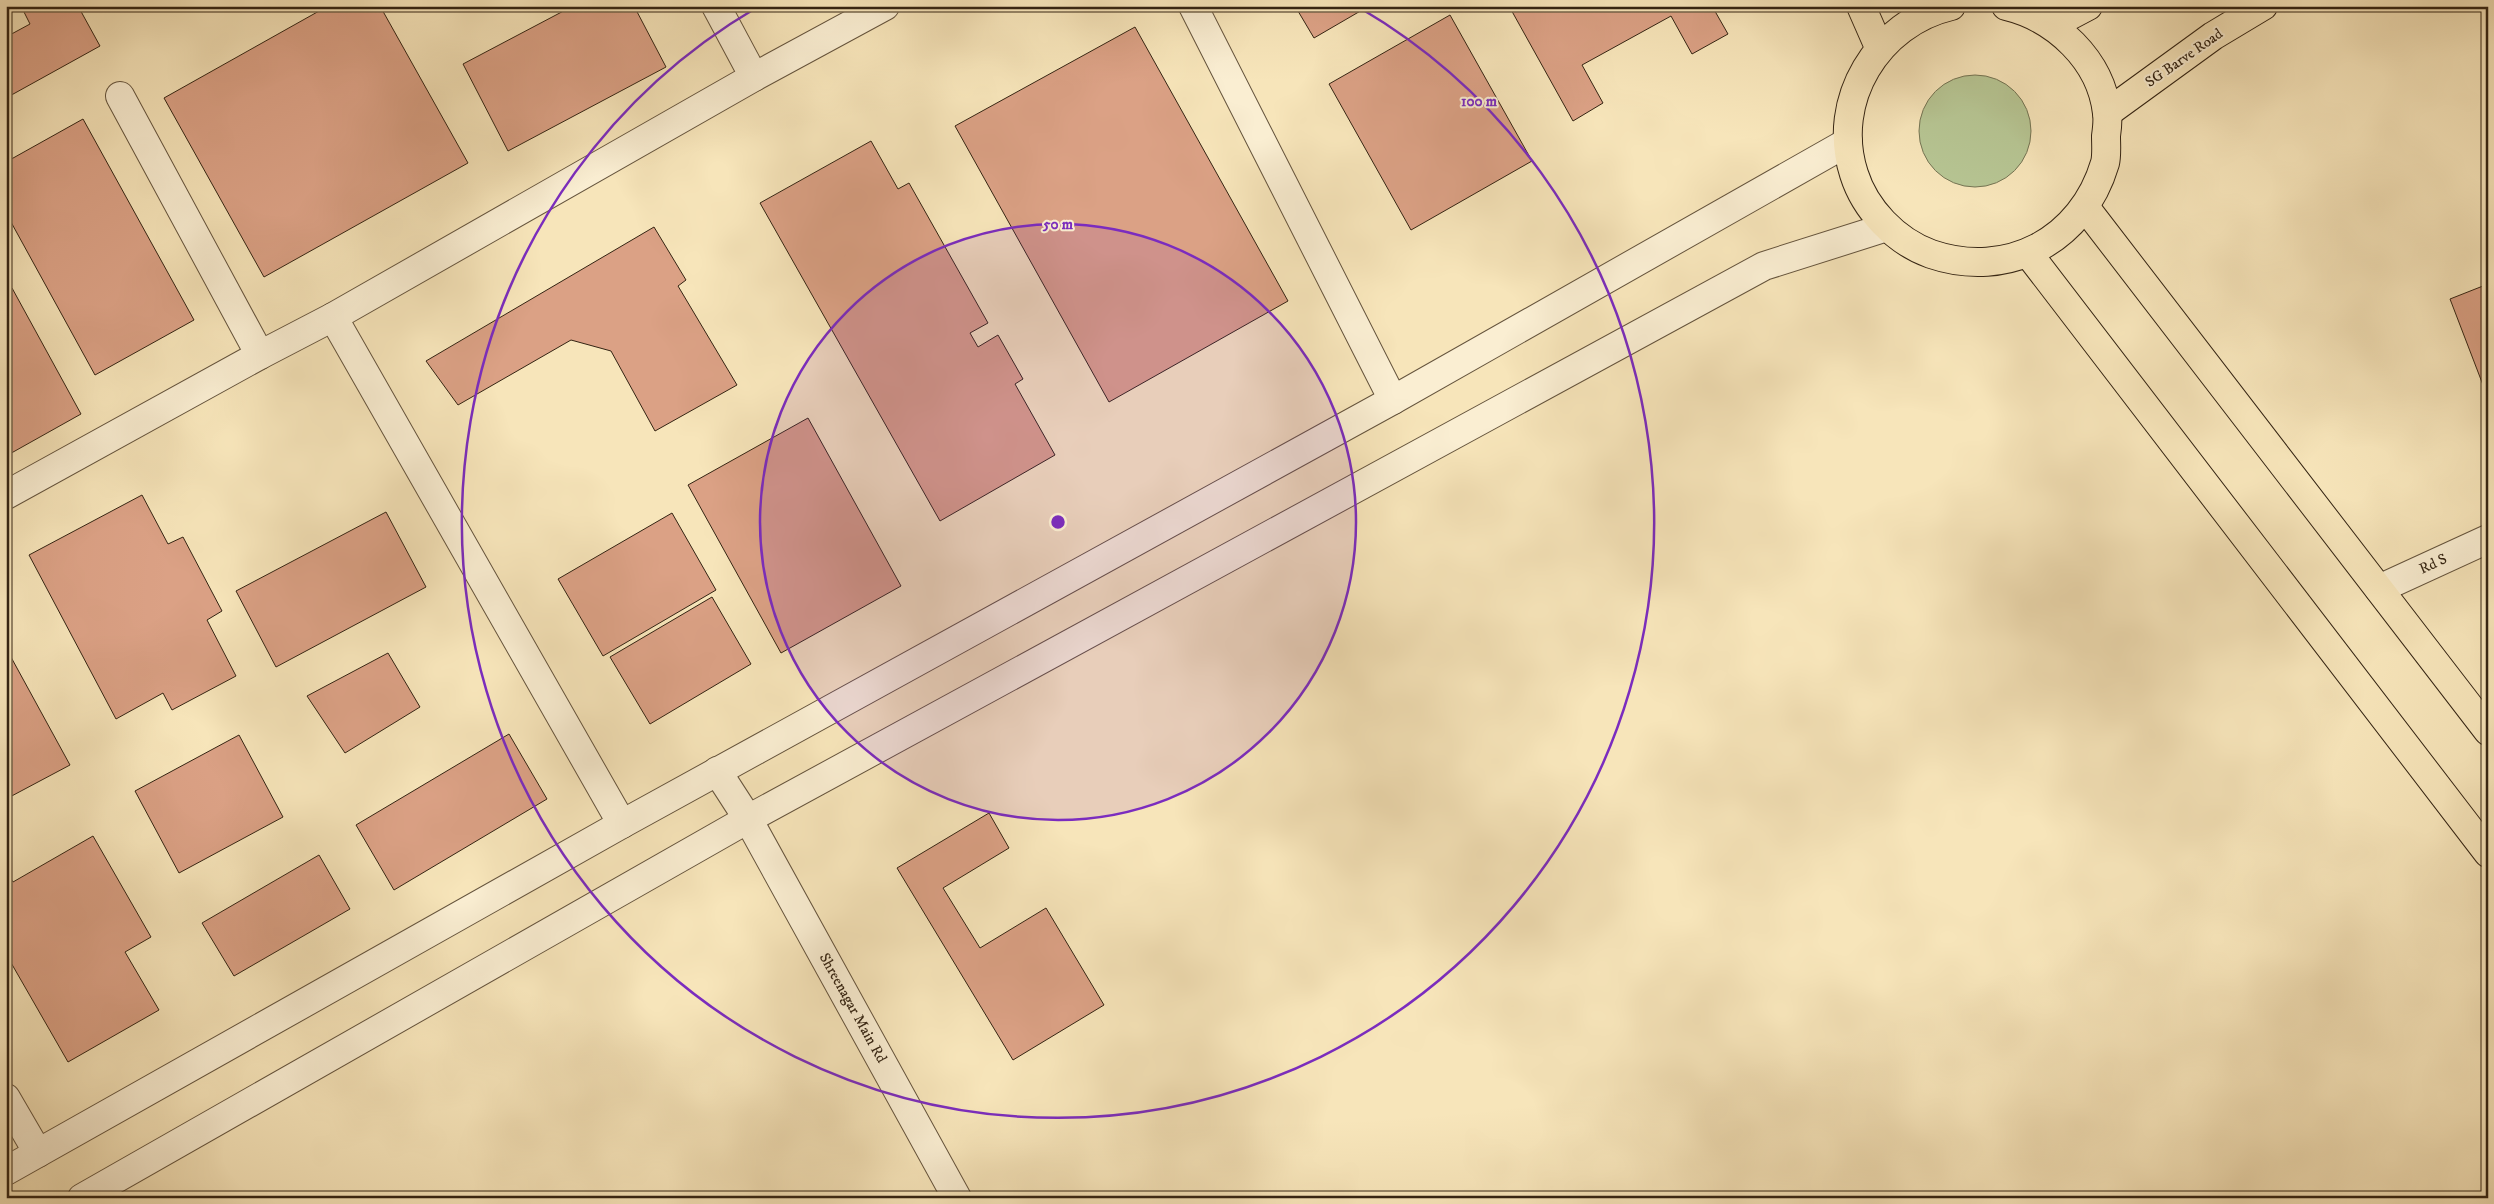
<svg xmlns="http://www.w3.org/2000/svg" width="2494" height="1204" font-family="'IM FELL DW Pica',serif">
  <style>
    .green { fill: #b7c694; stroke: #767554 }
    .building { fill: #dba185; stroke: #342413 }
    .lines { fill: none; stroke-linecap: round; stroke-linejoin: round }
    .minor-casing { stroke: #65543d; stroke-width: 30 }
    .major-casing { stroke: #342413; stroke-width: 30 }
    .minor { stroke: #faeed2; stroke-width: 28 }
    .major { stroke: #f7e5ba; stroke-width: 28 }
    .ring { fill: none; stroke: #7b2cbf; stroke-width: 2.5 }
    .labels { text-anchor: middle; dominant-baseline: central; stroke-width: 4; stroke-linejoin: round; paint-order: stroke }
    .street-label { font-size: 15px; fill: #342413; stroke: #faeed2 }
    .centre { fill: #7b2cbf; stroke: #faeed2; stroke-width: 2.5 }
    .ring-label { font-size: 15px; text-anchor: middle; font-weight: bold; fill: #7b2cbf; stroke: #faeed2; stroke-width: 4; stroke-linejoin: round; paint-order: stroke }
  </style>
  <rect width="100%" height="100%" fill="#f7e5ba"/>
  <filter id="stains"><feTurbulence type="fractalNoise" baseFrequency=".004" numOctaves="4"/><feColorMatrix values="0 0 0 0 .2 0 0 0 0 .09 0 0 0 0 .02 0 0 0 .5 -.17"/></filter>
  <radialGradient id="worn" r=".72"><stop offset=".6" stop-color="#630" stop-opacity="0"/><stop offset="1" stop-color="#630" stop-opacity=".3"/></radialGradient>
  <circle class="green" cx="1975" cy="131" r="56"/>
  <g class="building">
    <polygon points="21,6 78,6 100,46 6,98 6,37 30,24"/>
    <polygon points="328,6 380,6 468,163 264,277 164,98"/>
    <polygon points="573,6 634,6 666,67 508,151 463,64"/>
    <polygon points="1295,6 1369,6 1314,38"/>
    <polygon points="1509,6 1712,6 1728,34 1692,54 1671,16 1582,65 1603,103 1573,121"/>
    <polygon points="1450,15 1532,161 1411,230 1329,84"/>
    <polygon points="1135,27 1288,301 1109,402 955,126"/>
    <polygon points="83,119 194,320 95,375 6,213 6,162"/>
    <polygon points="871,141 898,189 909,183 988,323 970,333 978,347 998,335 1023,379 1015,384 1055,455 940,521 760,203"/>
    <polygon points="654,227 686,280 678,286 737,385 655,431 611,351 571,340 458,405 426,361"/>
    <polygon points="2488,284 2488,398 2450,299"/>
    <polygon points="12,288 81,414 6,456 6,291"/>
    <polygon points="808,418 901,586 781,653 688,485"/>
    <polygon points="142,495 168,544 183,537 222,611 207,620 236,676 172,710 163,693 116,719 29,555"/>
    <polygon points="386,512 426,587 276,667 236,591"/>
    <polygon points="672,513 716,590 603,656 558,579"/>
    <polygon points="712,597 751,664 650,724 610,657"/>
    <polygon points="6,648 70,765 6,799"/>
    <polygon points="388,653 420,707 345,753 307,696"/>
    <polygon points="509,734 547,799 394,890 356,825"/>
    <polygon points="239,735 283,817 179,873 135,791"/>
    <polygon points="989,813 1009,848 943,888 980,948 1046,908 1104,1005 1013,1060 897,868"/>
    <polygon points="93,836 151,937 125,952 159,1010 68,1062 6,954 6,870 13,882"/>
    <polygon points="319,855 350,909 234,976 202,923"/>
  </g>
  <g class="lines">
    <g class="minor-casing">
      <g id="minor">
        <polyline points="716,6 754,77"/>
        <polyline points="1193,6 1393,400"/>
        <polyline points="120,96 260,355"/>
        <polyline points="333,317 622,824"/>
        <polyline points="6,495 260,355 333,317 754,77 885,6"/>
        <polyline points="2379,589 2488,539"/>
        <polyline points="717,771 748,819 957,1198"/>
        <polyline points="6,1098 38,1153"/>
        <polyline points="6,1171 622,824 1393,400 1848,142"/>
        <polyline points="82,1198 748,819 1764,266 1887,227"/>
      </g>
    </g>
    <g class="major-casing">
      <g id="major">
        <polyline points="1861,6 1879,47"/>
        <path d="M1951,6C1878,23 1830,100 1854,174C1865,209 1895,241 1931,254C2007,280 2082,241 2105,163C2107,155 2106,145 2106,136C2107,129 2108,120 2107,113C2101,60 2056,18 2006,6"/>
        <polyline points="2052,25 2088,6"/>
        <polyline points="2107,113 2213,36 2263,6"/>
        <polyline points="2085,207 2488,731"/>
        <polyline points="2028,253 2488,853"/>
      </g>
    </g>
    <use href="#minor" class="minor"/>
    <use href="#major" class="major"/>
  </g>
  <circle cx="1058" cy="522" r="298" fill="#7b2cbf" fill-opacity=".12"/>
  <g class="ring">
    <circle cx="1058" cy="522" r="298"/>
    <path d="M1360 8A596 596 0 1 1 756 8"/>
  </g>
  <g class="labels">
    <g class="street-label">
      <text transform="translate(2184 58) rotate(-35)">SG Barve Road</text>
      <text transform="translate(2433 564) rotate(-25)">Rd S</text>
      <text transform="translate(853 1008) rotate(61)">Shreenagar Main Rd</text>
    </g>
  </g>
  <circle cx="1058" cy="522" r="8" class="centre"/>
  <g class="ring-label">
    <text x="1479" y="106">100 m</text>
    <text x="1058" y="229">50 m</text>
  </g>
  <rect width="2494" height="1204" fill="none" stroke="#f7e5ba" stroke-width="25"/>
  <rect x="8" y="8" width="2479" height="1189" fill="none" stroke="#342413" stroke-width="2.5"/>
  <rect x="12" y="12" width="2469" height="1179" fill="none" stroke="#342413"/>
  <rect width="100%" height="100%" filter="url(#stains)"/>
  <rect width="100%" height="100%" fill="url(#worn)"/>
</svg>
